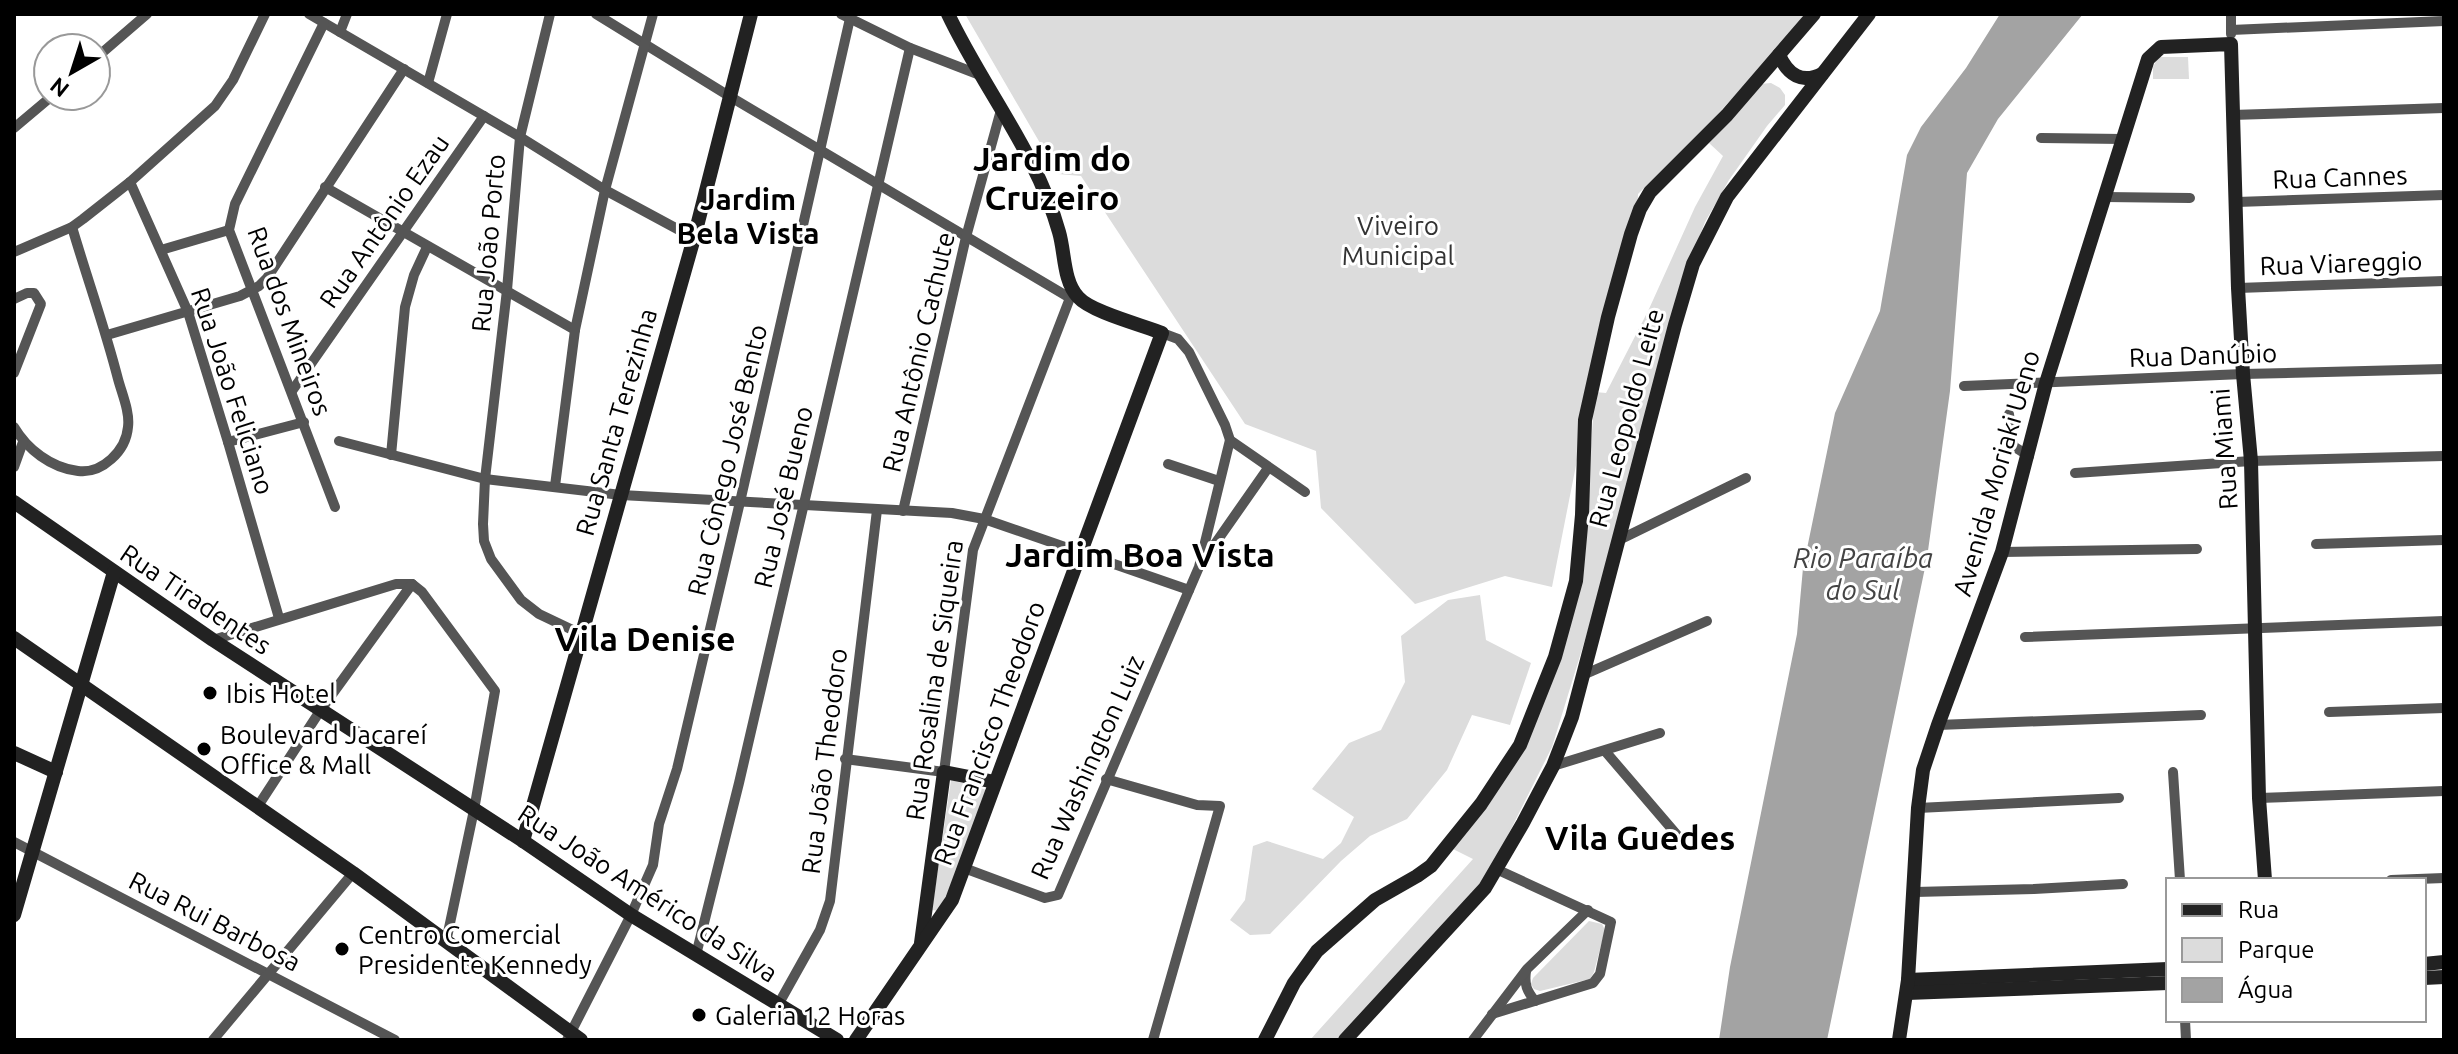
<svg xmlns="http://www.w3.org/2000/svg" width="2458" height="1054" font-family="Ubuntu,sans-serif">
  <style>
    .green { fill: #dcdcdc }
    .water { fill: #a3a3a3 }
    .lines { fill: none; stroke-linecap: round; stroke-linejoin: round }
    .street { stroke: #555; stroke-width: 10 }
    .secondary { stroke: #222; stroke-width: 14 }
    .poi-dot { fill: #000; stroke: #fff; stroke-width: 3 }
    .labels { text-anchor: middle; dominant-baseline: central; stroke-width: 6; stroke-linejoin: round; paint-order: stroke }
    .street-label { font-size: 26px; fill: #000; stroke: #fff }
    .park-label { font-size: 26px; fill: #333; stroke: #fff }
    .poi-label { font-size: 26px; fill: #000; stroke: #fff; text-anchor: start }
    .water-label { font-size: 28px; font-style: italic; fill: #444; stroke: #fff }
    .quarter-label { font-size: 30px; font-weight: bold; fill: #000; stroke: #fff }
    .district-label { font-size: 34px; font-weight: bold; fill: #000; stroke: #fff }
  </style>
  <rect width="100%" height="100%" fill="#fff"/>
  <g class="green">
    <polygon points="965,14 1810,14 1715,117 1638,194 1637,217 1592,384 1552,587 1505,576 1415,604 1321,508 1316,451 1245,424 1081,176 1058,174"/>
    <polygon points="2158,57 2188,57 2189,79 2153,79 2153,67"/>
    <polygon points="1771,83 1780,88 1785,95 1785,105 1767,126 1729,180 1705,222 1680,287 1595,607 1552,747 1482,887 1341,1040 1310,1040 1473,859 1453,849 1491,801 1505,773 1582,567 1595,392 1606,393 1649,309 1695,207 1723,156 1709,143 1760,84"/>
    <polygon points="1480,595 1486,640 1531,663 1510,725 1472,715 1447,770 1407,819 1370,836 1341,861 1270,934 1250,935 1230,920 1245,900 1253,846 1267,841 1323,859 1341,843 1354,817 1312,789 1349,743 1381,730 1405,682 1401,636 1448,600"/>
    <polygon points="951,780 987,790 959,867 939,911 932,910"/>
    <polygon points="1589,921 1602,924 1605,930 1594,972 1590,979 1540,991 1534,989 1531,984 1533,978"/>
  </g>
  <polygon class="water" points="2000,14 2083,14 1998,119 1967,173 1950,391 1927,558 1827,1040 1719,1040 1730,967 1797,634 1803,568 1835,413 1880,311 1907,155 1921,127 1966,68"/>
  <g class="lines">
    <g class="street">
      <polyline points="309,14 520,137 605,190 694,238"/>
      <polyline points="550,14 520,137 507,290 485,479 483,524 484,541 491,559 521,600 539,614 581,634"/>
      <polyline points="596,14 729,96 1070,298"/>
      <polyline points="841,14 910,48 980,75"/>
      <polyline points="2231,14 2231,34"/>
      <polyline points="324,23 235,204 229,230 335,507"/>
      <polyline points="2231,30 2444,21"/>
      <polyline points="340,32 347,14"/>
      <polyline points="96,58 147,14"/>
      <polyline points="428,83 447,14"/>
      <polyline points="2232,115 2444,108"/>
      <polyline points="14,128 52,96"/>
      <polyline points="2041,138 2123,139"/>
      <polyline points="130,182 188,312 228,442 279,618"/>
      <polyline points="325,187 575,330"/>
      <polyline points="2105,197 2190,198"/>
      <polyline points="2237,202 2444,195"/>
      <polyline points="161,250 229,230"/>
      <polyline points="14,252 72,227 83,219 130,182 215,106 233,80 265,14"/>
      <polyline points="2238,288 2444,281"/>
      <polyline points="14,299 27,293 34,293 41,304 14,373"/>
      <polyline points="1162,333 1178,339 1189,352 1225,425 1230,440 1305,492"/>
      <polyline points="107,335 240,296 259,286 267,278 404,69"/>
      <polyline points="1964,386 2243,374 2444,369"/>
      <polyline points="292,391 484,116"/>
      <polyline points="2009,414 2013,446 2029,456"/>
      <path d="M14,427C27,449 51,468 78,471C102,474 126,451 128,427C130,412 122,394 118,379C105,328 87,278 72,227"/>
      <polyline points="339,441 485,479 621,495 952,513 984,519 1189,590"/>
      <polyline points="228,442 304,422"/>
      <polyline points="391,455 405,307 414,275 427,247"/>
      <polyline points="1168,464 1219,481"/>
      <polyline points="14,467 23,442"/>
      <polyline points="2075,473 2251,461 2444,456"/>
      <polyline points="555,486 575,330 605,190 653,14"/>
      <polyline points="903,511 966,237 1001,110"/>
      <polyline points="1619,540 1746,478"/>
      <polyline points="2316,544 2444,540"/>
      <polyline points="2002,552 2197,549"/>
      <polyline points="1203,561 1268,468"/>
      <polyline points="412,584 422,592 495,691 474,810 446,942"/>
      <polyline points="2025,637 2444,621"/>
      <polyline points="213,640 396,584 412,584"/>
      <polyline points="1583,675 1707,621"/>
      <polyline points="2329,712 2444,708"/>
      <polyline points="1938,725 2201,715"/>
      <polyline points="1605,751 1677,835"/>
      <polyline points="845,759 944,772 973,550 1070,298 1077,296"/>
      <polyline points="1553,766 1660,733"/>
      <polyline points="2173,772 2180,880"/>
      <polyline points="1106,779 1197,805 1220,806 1153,1040"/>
      <polyline points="2259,798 2444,791"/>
      <polyline points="258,806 320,711 412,584"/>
      <polyline points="1918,808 2119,798"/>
      <polyline points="14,842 395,1040"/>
      <polyline points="964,868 1045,898 1058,895 1199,567 1230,440"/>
      <polyline points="2391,880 2444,878"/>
      <polyline points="1915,892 2034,889 2123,884"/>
      <polyline points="696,955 739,783 910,48"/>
      <path d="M1526,971C1524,985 1527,991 1535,1001"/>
      <polyline points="778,1005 820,930 830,901 877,510"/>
      <polyline points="1492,1014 1593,983 1600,974 1611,922 1496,869"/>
      <polyline points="2185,1020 2186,1040"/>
      <polyline points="213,1040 353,873"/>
      <polyline points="567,1040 631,915 653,865 659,824 677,769 740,502 851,14"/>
      <polyline points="1473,1040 1527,969 1588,910"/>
    </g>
    <g class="secondary">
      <path d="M1779,55C1788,75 1802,84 1822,74"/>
      <polyline points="14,502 213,640 523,841 631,915 837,1040"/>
      <polyline points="14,638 353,873 581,1040"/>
      <polyline points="14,753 56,772"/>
      <polyline points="523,841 694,238 751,14"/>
      <polyline points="14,915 114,572"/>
      <polyline points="921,943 944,772 995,782"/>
      <polyline points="2424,964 2444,962"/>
      <polyline points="2424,978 2444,977"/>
      <polyline points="1908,980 2168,969"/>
      <polyline points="1907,993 2168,983"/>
      <path d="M856,1040L952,900L1162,333C1142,325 1091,312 1078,297C1063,281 1065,252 1059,232C1037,153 983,88 948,14"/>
      <polyline points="1265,1040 1294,983 1317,951 1375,900 1417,876 1431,866 1481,804 1520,745 1555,657 1576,581 1582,515 1585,420 1608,317 1631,234 1640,209 1650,192 1727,115 1814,14"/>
      <polyline points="1345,1040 1485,888 1523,823 1553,766 1572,717 1675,325 1693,264 1727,197 1869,14"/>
      <polyline points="1899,1040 1908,980 1918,808 1923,770 1938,725 2002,552 2046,383 2148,59 2161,47 2231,44 2238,288 2243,374 2251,461 2259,798 2265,880"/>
    </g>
  </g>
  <g class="poi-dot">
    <circle cx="210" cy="693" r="8"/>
    <circle cx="204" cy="749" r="8"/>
    <circle cx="342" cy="949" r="8"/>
    <circle cx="699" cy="1015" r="8"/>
  </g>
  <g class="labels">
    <g class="street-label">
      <text transform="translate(2340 177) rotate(-2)">Rua Cannes</text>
      <text transform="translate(384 221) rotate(-55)">Rua Antônio Ezau</text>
      <text transform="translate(488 243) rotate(-85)">Rua João Porto</text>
      <text transform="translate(2341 263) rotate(-2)">Rua Viareggio</text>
      <text transform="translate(290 321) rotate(70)">Rua dos Mineiros</text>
      <text transform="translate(918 352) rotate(-77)">Rua Antônio Cachute</text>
      <text transform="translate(2203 355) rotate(-2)">Rua Danúbio</text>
      <text transform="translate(233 391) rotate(72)">Rua João Feliciano</text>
      <text transform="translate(1626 418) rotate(-75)">Rua Leopoldo Leite</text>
      <text transform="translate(616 422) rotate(-74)">Rua Santa Terezinha</text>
      <text transform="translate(2224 449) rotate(-94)">Rua Miami</text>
      <text transform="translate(727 460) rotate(-77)">Rua Cônego José Bento</text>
      <text transform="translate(1996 473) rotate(-74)">Avenida Moriaki Ueno</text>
      <text transform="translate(783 497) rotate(-77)">Rua José Bueno</text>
      <text transform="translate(196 599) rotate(34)">Rua Tiradentes</text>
      <text transform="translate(934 680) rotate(-82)">Rua Rosalina de Siqueira</text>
      <text transform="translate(989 733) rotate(-70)">Rua Francisco Theodoro</text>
      <text transform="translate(824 761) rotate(-83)">Rua João Theodoro</text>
      <text transform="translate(1087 767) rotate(-66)">Rua Washington Luiz</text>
      <text transform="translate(648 893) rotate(33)">Rua João Américo da Silva</text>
      <text transform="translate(215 921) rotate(27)">Rua Rui Barbosa</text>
    </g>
    <g class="park-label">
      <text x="1398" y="225">Viveiro<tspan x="1398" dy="30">Municipal</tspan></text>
    </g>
    <g class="poi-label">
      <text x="226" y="693">Ibis Hotel</text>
      <text x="220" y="734">Boulevard Jacareí<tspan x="220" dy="30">Office &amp; Mall</tspan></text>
      <text x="358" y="934">Centro Comercial<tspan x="358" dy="30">Presidente Kennedy</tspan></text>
      <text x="715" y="1015">Galeria 12 Horas</text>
    </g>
    <g class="water-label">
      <text x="1863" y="557">Rio Paraíba<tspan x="1863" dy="32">do Sul</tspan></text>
    </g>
    <g class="quarter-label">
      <text x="748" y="199">Jardim<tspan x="748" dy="34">Bela Vista</tspan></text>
    </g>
    <g class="district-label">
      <text x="1052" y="158">Jardim do<tspan x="1052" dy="39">Cruzeiro</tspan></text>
      <text x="1140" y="554">Jardim Boa Vista</text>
      <text x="645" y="638">Vila Denise</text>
      <text x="1640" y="837">Vila Guedes</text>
    </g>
  </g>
  <rect width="2458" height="1054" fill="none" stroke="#000000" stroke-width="32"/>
  <rect x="2166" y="878" width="260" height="144" fill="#ffffff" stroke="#999999" stroke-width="2"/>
  <rect x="2182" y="904" width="40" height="12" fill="#222222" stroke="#999999" stroke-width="2"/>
  <text x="2238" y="918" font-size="24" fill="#000000">Rua</text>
  <rect x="2182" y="938" width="40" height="24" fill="#dcdcdc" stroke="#999999" stroke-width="2"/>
  <text x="2238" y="958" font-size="24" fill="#000000">Parque</text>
  <rect x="2182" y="978" width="40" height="24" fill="#a3a3a3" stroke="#999999" stroke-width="2"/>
  <text x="2238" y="998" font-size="24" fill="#000000">Água</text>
  <g transform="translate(72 72) rotate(219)"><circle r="38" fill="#ffffff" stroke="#999999" stroke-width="2"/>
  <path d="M0-6L14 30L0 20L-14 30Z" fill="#000000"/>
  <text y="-12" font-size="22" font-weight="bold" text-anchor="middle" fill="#000000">N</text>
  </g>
</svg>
